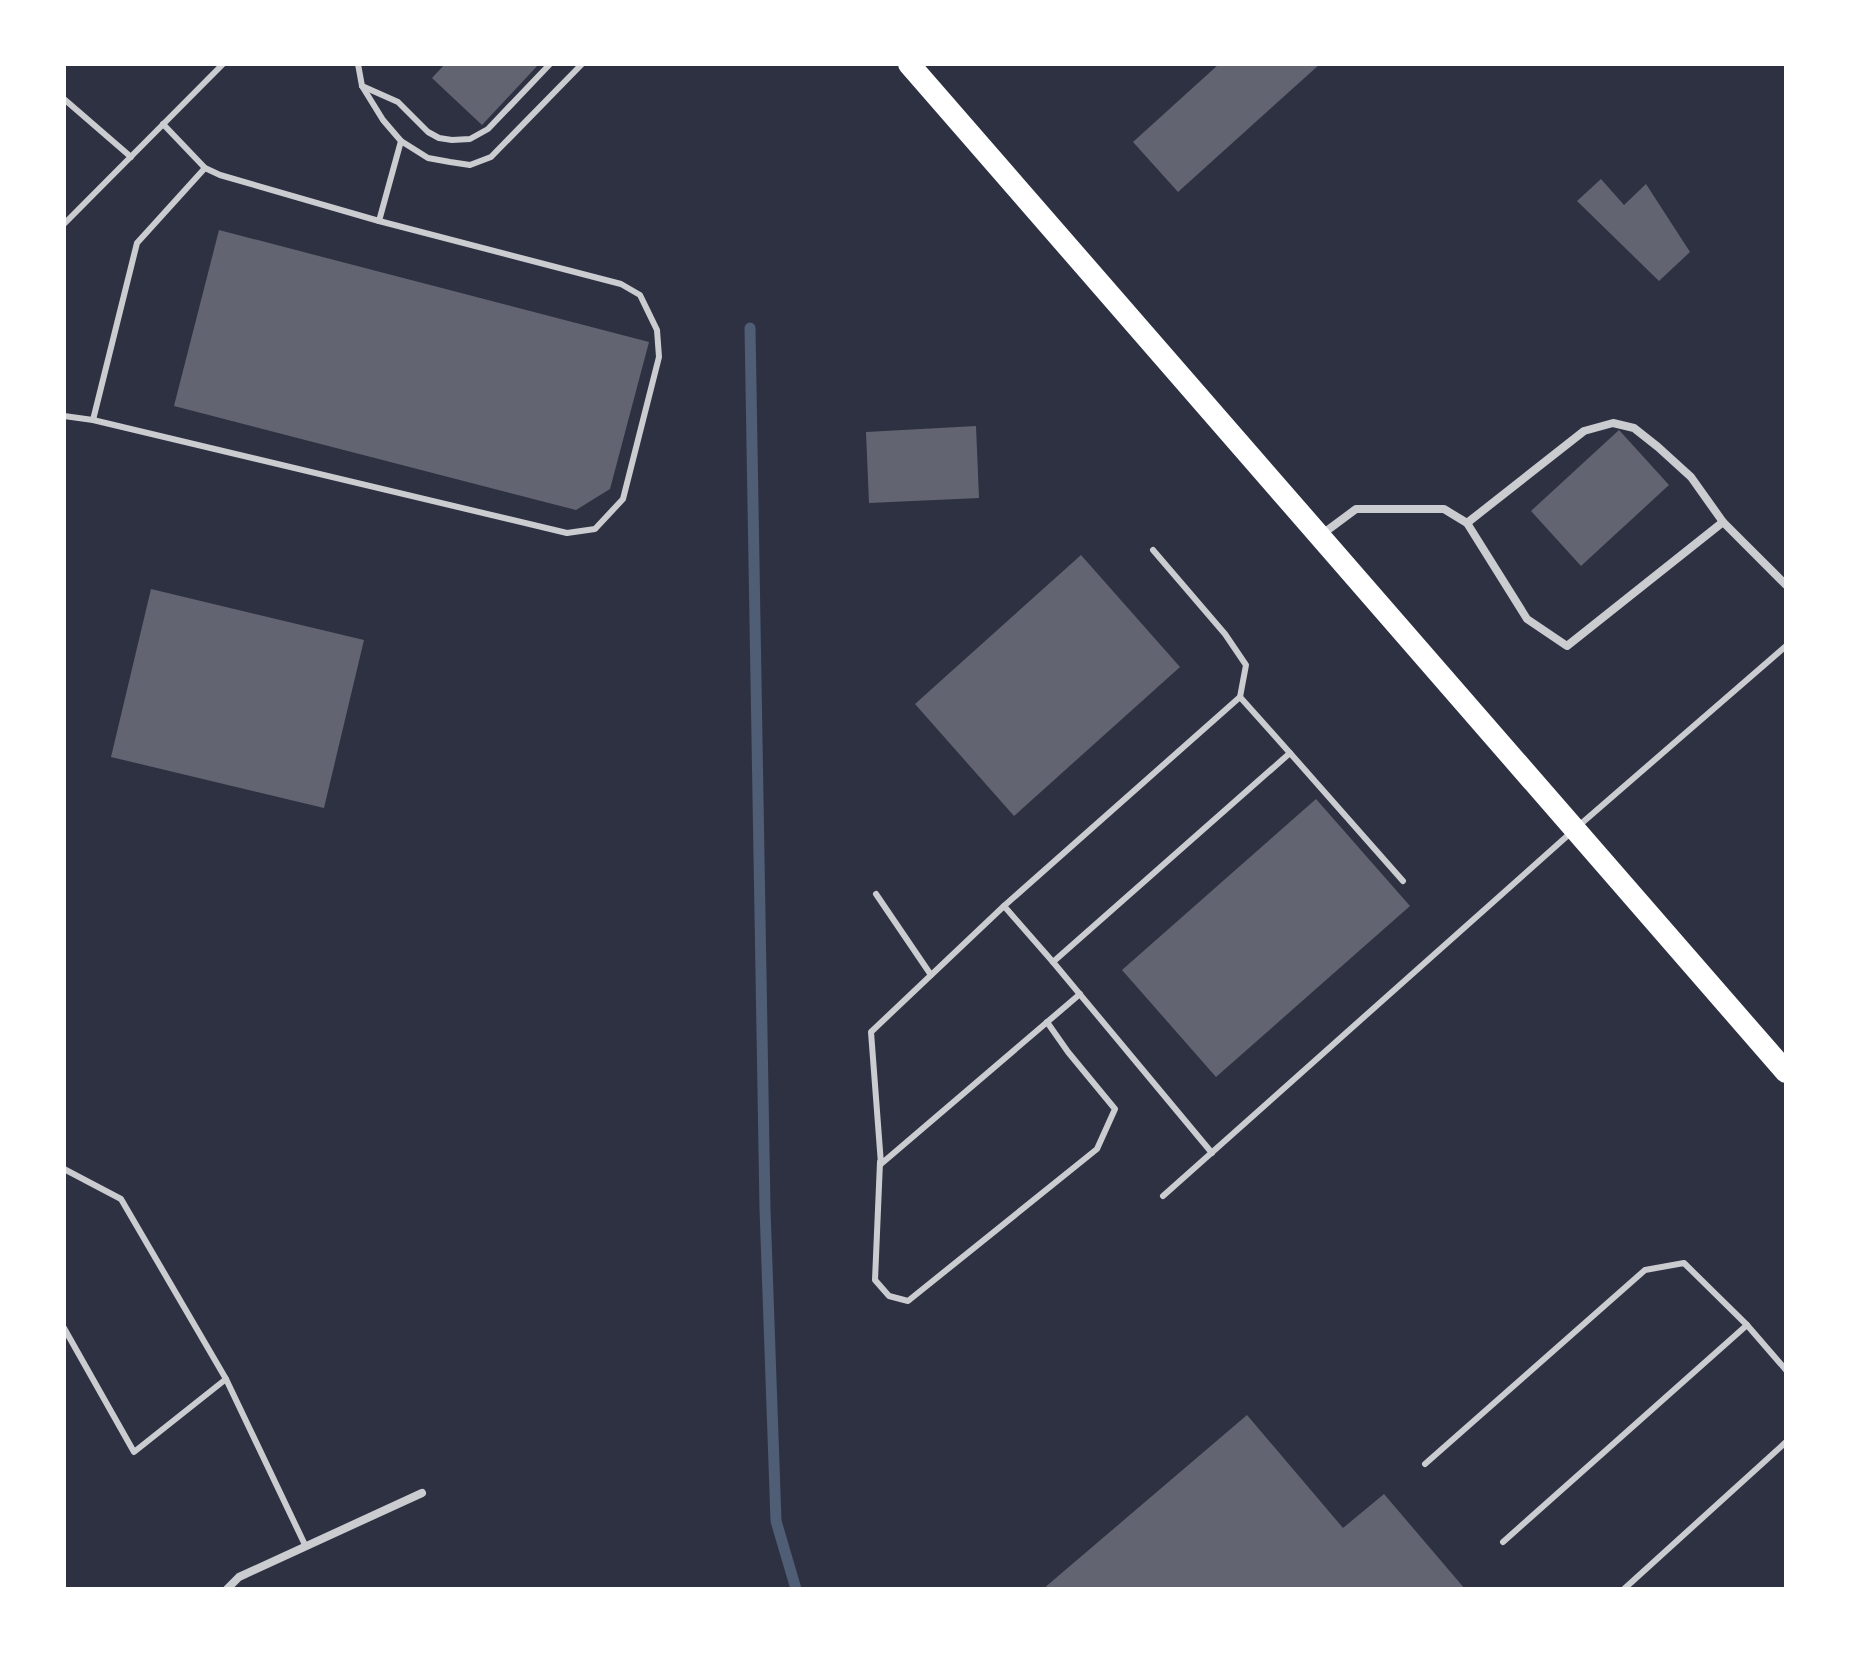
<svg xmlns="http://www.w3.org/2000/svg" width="1850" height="1653" font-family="Overpass,sans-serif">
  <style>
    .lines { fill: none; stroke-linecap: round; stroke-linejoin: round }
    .stream { stroke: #4f5d75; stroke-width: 11 }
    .building { fill: #626471 }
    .service { stroke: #caccd0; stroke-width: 6 }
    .minor { stroke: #caccd0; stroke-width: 8 }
    .trunk { stroke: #fff; stroke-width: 22 }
  </style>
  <rect width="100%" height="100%" fill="#2d3142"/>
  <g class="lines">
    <polyline class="stream" points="750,328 765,1209 776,1521 796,1589"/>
  </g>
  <g class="building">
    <polygon points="445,64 539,64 482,125 432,78"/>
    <polygon points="1219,64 1320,64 1178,192 1133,142"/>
    <polygon points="1601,179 1624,205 1646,184 1690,252 1659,281 1577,201"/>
    <polygon points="219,230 649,342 610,489 576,510 174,406"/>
    <polygon points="976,426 979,498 869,503 866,432"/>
    <polygon points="1619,430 1669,485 1581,566 1531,511"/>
    <polygon points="1081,555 1180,667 1014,816 915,704"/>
    <polygon points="151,589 364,640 324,808 111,757"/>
    <polygon points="1316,799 1410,906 1216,1077 1122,970"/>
    <polygon points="1247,1415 1343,1528 1384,1494 1465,1589 1043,1589"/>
  </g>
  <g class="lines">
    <g class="service">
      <polyline points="358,64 362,86 383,120 401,141 379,221"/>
      <polyline points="362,86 398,102 428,132 439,138 452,140 470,139 488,129 550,64"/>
      <polyline points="64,99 131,157"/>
      <polyline points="401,141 428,158 450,162 470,165 491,157 582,64"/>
      <polyline points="64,224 223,64"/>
      <polyline points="64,416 93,420 567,533 595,529 623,499 659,357 657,330 640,295 621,284 379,221 220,175 205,168 163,124"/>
      <polyline points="93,420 137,243 205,168"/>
      <polyline points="1153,550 1225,634 1246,665 1240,697 1290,753 1053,962 1212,1153"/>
      <polyline points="1290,753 1403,881"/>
      <polyline points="876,894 931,975"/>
      <polyline points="1004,906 1053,962"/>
      <polyline points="1080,994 881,1164 871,1032 1004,906 1240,697"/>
      <polyline points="880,1162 875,1280 889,1296 908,1301 1097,1149 1115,1109 1068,1052 1047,1022"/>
      <polyline points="64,1169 121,1199 226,1379 134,1452 64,1328"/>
      <polyline points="1163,1196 1575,829 1786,646"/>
      <polyline points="226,1379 306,1547"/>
      <polyline points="1425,1464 1645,1270 1684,1263 1747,1325 1786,1370"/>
      <polyline points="1503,1542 1747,1325"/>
      <polyline points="1624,1589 1786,1442"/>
    </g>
    <g class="minor">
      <polyline points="1467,523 1584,431 1613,423 1634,428 1658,447 1691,477 1723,522 1786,585"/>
      <polyline points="1321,535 1356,509 1444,509 1467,523 1527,619 1567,646 1723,522"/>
      <polyline points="227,1589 239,1577 422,1493"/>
    </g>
    <polyline class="trunk" points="909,64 1786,1072"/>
  </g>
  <rect width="1850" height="1653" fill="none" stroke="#ffffff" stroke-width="132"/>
</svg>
